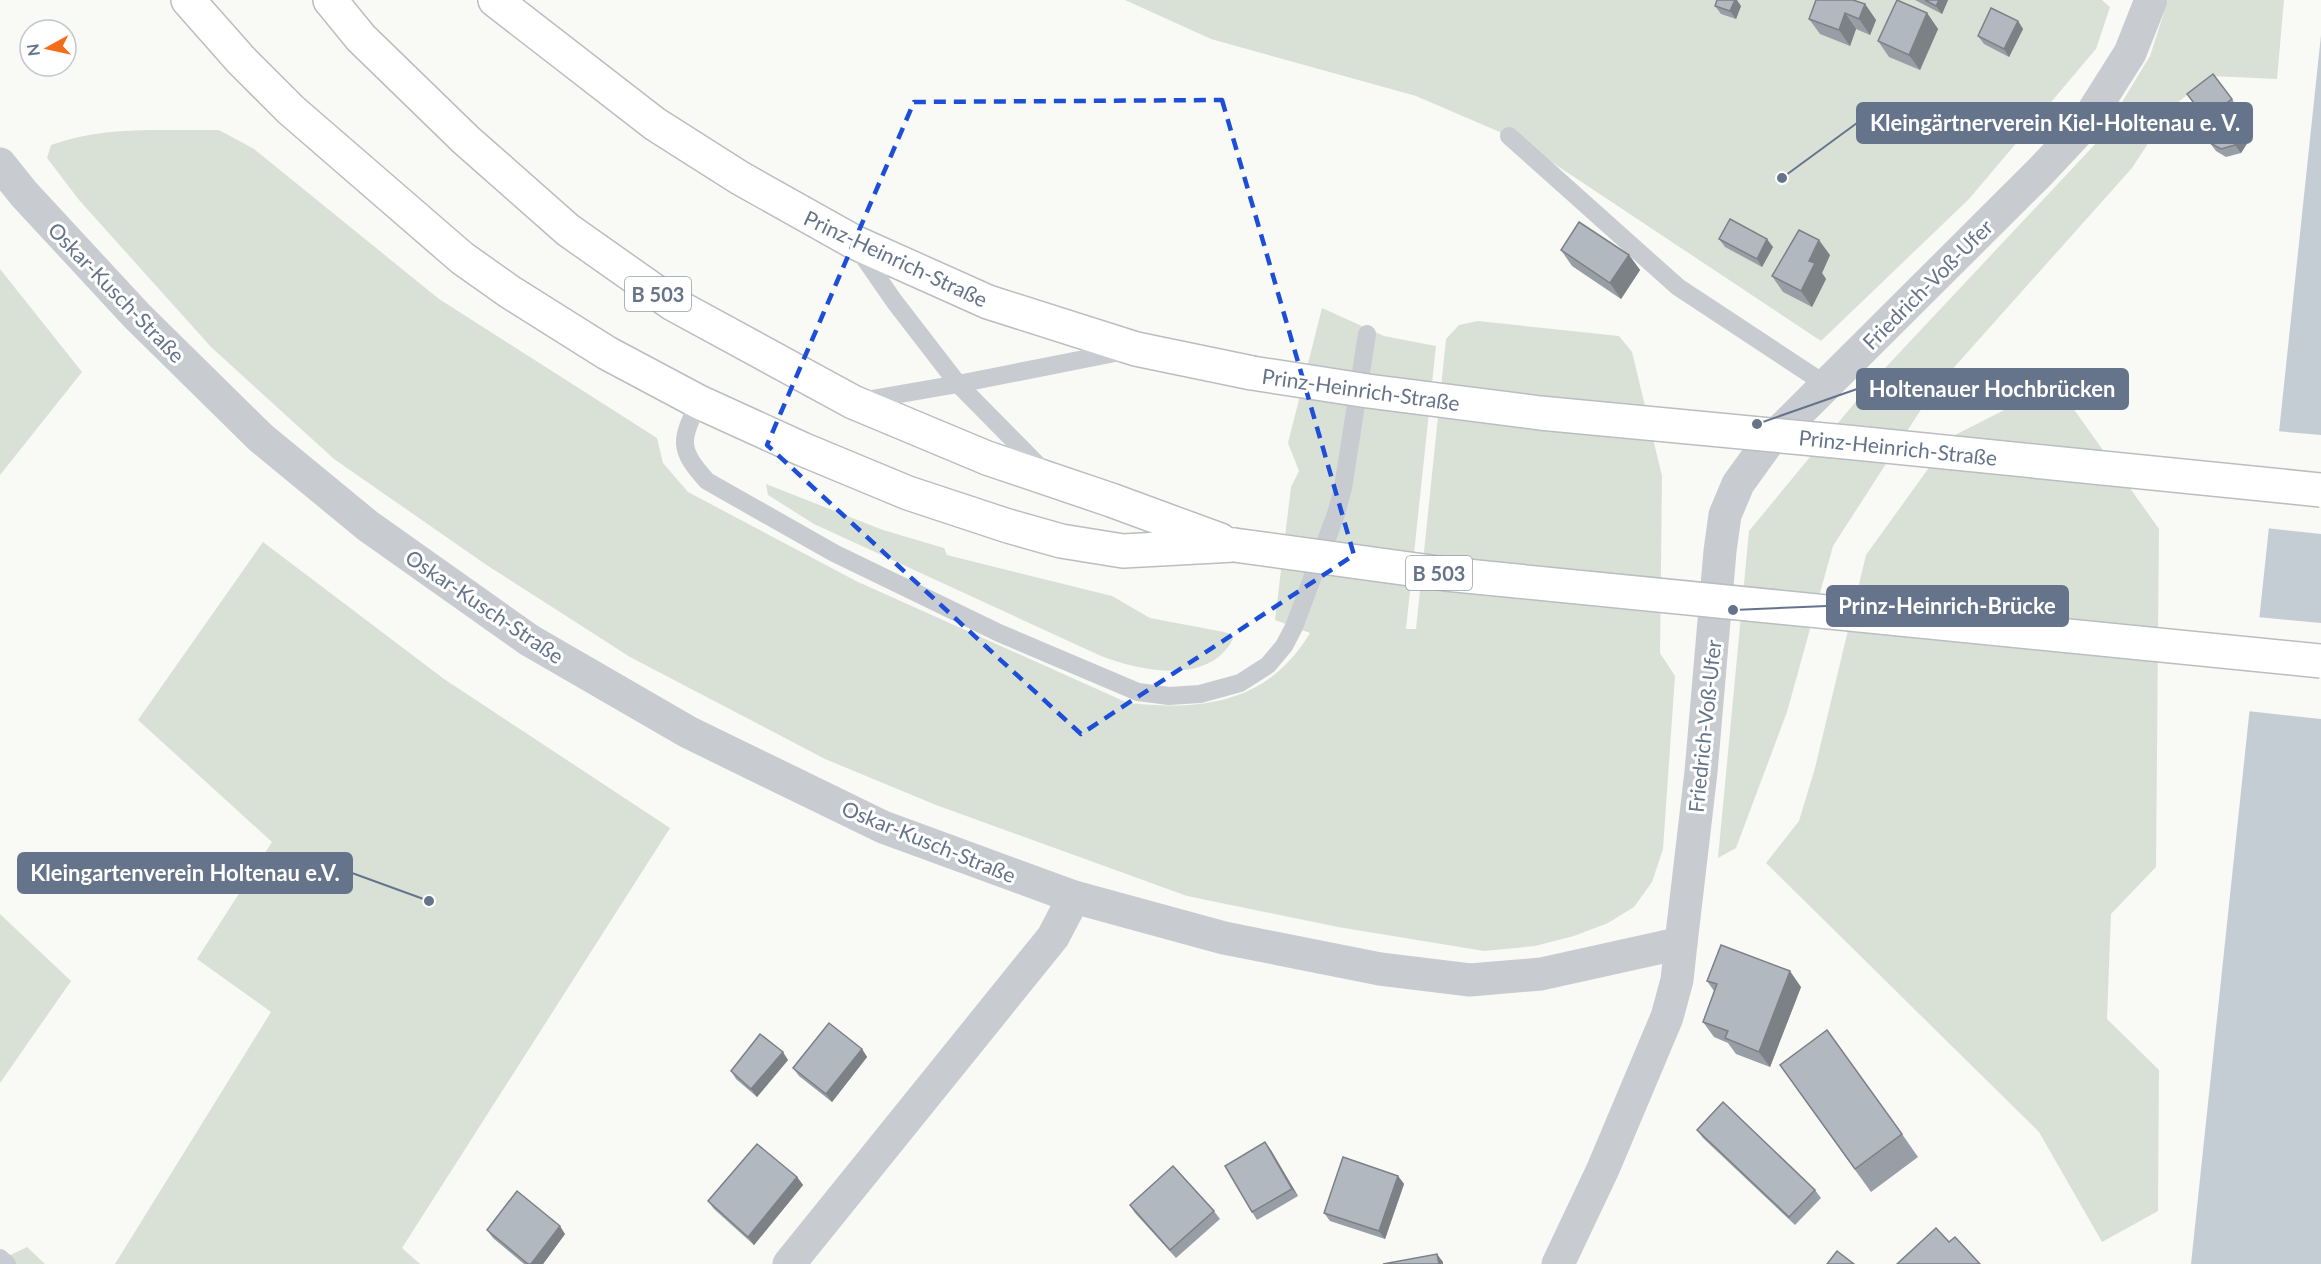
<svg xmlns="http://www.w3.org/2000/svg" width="2321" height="1264" font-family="Lato,sans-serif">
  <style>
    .green { fill: #d9e1d7 }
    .water { fill: #c5cdd4 }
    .pier { fill: #f9f9f6 }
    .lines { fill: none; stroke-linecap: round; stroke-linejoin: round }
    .trunk-casing { stroke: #babdc1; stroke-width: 36 }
    .service { stroke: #c8cbd0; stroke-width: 18 }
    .minor { stroke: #c8cbd0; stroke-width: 33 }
    .tertiary { stroke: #c8cbd0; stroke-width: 33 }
    .trunk { stroke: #fff; stroke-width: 33 }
    .trunk-bridge-casing { stroke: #babdc1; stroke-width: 36; stroke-linecap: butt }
    .trunk-bridge { stroke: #fff; stroke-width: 33 }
    .wall { fill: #989ea5 }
    .shaded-wall { fill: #7c8186 }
    .building { fill: #b1b8c0; stroke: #7c8186; stroke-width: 1.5 }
    .marked { fill: none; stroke: #1d4ed8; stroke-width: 4.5; stroke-dasharray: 12 8; stroke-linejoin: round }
    .labels { text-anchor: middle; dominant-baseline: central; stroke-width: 6; stroke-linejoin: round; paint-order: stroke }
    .shield { fill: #fff; stroke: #939ead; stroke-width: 1.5 }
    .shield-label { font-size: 20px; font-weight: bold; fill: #65748a }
    .street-label { font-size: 21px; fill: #65748a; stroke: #fff }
    .leader { fill: none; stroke: #65748a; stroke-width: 2 }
    .callout-dot { fill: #65748a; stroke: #fff; stroke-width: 2 }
    .callout { fill: #65748a; stroke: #65748a; stroke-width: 2 }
    .callout-label { font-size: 22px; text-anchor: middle; font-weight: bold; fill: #fff }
  </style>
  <rect width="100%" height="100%" fill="#f9f9f6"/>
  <g class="green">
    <polygon points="1125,0 2102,0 2110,7 2096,49 1969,199 1821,341 1544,157 1509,136 1416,96 1211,39"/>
    <polygon points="2168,0 2284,0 2277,79 2211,76 2172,107 2132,168 1933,391 1833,546 1787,712 1736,848 1718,858 1749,531 1871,383 2099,140 2150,56"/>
    <path d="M219,130L254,149L439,299L657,438L663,463L688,492L856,581L1128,703C1203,711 1268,703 1310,633L1275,620L1291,487L1299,471L1288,443L1322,308L1384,336L1436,346L1406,629H1416L1446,339L1459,325L1478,321L1619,336L1632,352L1662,476L1660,653L1675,676L1663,849L1652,882L1634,907L1608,923L1574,936L1535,946L1484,951L1338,927L1187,896L936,805L825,759L630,657L488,566L334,459L211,347L79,200L47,158L51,145C104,125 163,131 219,130Z"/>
    <polygon points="0,269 82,372 0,475"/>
    <polygon points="2058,387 2159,529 2156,867 2111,914 2107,1019 2159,1070 2158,1211 2102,1242 2039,1132 1766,863 1799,821 1815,768 1866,555 1951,437 2038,393"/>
    <path d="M766,484L883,530L944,548L947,555L1112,596L1150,618L1224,632L1230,634L1233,639C1209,686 1141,671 1101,656L814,524L768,495Z"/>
    <polygon points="263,542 444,679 670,828 402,1248 420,1264 115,1264 271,1012 197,959 272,842 138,720"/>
    <polygon points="0,914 71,981 0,1083"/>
    <polygon points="27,1247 45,1264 0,1264 0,1260"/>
  </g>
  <polygon class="water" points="2321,35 2321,1264 2191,1264"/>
  <g class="pier">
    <polygon points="2276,431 2321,435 2321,534 2266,528"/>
    <polygon points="2257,617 2321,623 2321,719 2247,711"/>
  </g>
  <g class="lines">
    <g class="trunk-casing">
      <g id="trunk">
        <polyline points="188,0 241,60 291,110 462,258 510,292 607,353 699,402 802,449 908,493 1008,526 1061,541 1123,551 1234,545"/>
        <polyline points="330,0 361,38 466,140 568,230 673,304 853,402 987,458 1111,500 1220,540"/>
        <polyline points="495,0 655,124 740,178 854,242 988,302 1136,349 1252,373"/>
      </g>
    </g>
    <g class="service">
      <polyline points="1509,136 1678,287 1825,384"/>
      <polyline points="858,249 894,301 958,384 1042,469"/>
      <polyline points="860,401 958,384 1125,351"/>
      <path d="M699,402C681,440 677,448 707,481L834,553L999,633L1138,692L1169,696L1200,694L1240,683L1268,665L1284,646L1294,627L1336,514L1343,488L1367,334"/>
      <polyline points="0,1258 7,1264"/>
    </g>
    <g class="minor">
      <polyline points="1681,943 1701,772 1720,551 1725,515 1738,484 1766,445 2040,172 2085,124 2130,53 2151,0"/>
      <polyline points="789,1264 1053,937 1074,897"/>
    </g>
    <polyline class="tertiary" points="0,164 24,194 137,316 261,438 368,526 529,640 688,732 883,827 1074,897 1224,938 1380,969 1470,980 1541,974 1681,943 1677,980 1667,1017 1603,1169 1558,1264"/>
    <use href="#trunk" class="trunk"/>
    <g class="trunk-bridge-casing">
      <g id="trunk-bridge">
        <polyline points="1252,373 1368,391 1540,413 1846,442 2321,490"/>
        <polyline points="1234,545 1446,574 2321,661"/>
      </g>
    </g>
    <use href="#trunk-bridge" class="trunk-bridge"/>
  </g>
  <g class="wall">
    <polygon points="1915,0 1948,0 1942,14"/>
    <polygon points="1861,3 1865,4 1876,20 1870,35 1856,29 1850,46 1820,34 1809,19"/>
    <polygon points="1715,6 1741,6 1736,19 1721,14"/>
    <polygon points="1927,13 1938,29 1920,70 1889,57 1878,41"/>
    <polygon points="2018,21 2023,29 2009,57 1984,44 1978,36"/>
    <polygon points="2187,94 2232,99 2237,107 2230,112 2243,124 2248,142 2241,153 2226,157 2216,151 2210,143 2205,119"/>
    <polygon points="1719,239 1773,247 1762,267 1725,247"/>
    <polygon points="1561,250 1629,255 1640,270 1621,299 1572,266"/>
    <polygon points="1830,255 1822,273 1826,279 1812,307 1783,292 1772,276"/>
    <polygon points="1707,981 1801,987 1770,1067 1736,1054 1728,1043 1714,1037 1703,1022 1714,991"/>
    <polygon points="862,1049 867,1057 832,1102 799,1076 793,1068"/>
    <polygon points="788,1060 757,1097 736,1079 731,1071"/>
    <polygon points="1796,1088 1902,1134 1918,1157 1871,1192"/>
    <polygon points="1697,1130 1815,1190 1821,1198 1795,1225 1703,1138"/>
    <polygon points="1265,1142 1298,1196 1257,1220 1252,1212"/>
    <polygon points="1398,1176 1404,1184 1385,1239 1330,1221 1324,1213"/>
    <polygon points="797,1177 803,1185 754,1245 714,1209 708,1201"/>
    <polygon points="1130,1205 1214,1211 1220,1219 1176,1258 1135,1213"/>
    <polygon points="487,1230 565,1234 543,1264 524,1264 493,1238"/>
  </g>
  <g class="shaded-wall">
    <polygon points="1735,0 1737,0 1741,6 1736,19 1730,11"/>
    <polygon points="1939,0 1948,0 1942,14 1936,6"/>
    <polygon points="1865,4 1876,20 1870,35 1859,19"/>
    <polygon points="1845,13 1856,29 1850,46 1839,30"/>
    <polygon points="1927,13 1938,29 1920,70 1909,55"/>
    <polygon points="2018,21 2023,29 2009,57 2004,49"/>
    <polygon points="2237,116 2243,124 2248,142 2241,153 2235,145"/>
    <polygon points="1767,239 1773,247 1762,267 1757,259"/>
    <polygon points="1819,240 1830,255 1822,273 1826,279 1812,307 1801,291 1809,261"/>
    <polygon points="1629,255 1640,270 1621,299 1610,283"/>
    <polygon points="1790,971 1801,987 1770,1067 1759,1052"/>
    <polygon points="862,1049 867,1057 832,1102 826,1094"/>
    <polygon points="783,1052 788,1060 757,1097 751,1089"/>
    <polygon points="1265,1142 1271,1150 1298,1196 1292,1189"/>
    <polygon points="1398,1176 1404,1184 1385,1239 1379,1231"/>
    <polygon points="797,1177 803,1185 754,1245 748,1237"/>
    <polygon points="560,1226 565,1234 543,1264 531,1264"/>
    <polygon points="1437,1254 1443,1262 1443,1264 1439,1264"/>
  </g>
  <g class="building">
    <polygon points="1717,0 1735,0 1730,11 1715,6"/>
    <polygon points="1816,0 1853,0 1865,4 1859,19 1845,13 1839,30 1809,19"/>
    <polygon points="1897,0 1927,13 1909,55 1878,41"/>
    <polygon points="1925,0 1939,0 1936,6"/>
    <polygon points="1991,8 2018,21 2004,49 1978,36"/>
    <polygon points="2213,74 2232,99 2221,107 2237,116 2242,134 2235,145 2221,149 2210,143 2204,121 2206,119 2187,94"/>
    <polygon points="1730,219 1767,239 1757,259 1719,239"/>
    <polygon points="1579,222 1629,255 1610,283 1561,250"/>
    <polygon points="1799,230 1819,240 1809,261 1815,263 1801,291 1772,276"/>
    <polygon points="1721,945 1790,971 1759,1052 1725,1038 1728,1031 1703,1022 1717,984 1707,981"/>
    <polygon points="829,1023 862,1049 826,1094 793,1068"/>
    <polygon points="1827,1030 1902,1134 1855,1169 1780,1065"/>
    <polygon points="760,1034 783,1052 751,1089 731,1071"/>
    <polygon points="1723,1102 1815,1190 1789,1217 1697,1130"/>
    <polygon points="1265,1142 1292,1189 1252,1212 1225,1166"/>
    <polygon points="757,1144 797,1177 748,1237 708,1201"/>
    <polygon points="1343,1157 1398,1176 1379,1231 1324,1213"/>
    <polygon points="1173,1166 1214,1211 1170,1250 1130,1205"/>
    <polygon points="517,1191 560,1226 531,1264 528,1264 487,1230"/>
    <polygon points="1936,1228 1949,1242 1955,1237 1980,1264 1897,1264"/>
    <polygon points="1837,1251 1854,1264 1827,1264"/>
    <polygon points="1437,1254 1439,1264 1383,1264"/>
  </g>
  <path class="marked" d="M1222,100L1354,555L1081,734L767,445L914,102Z"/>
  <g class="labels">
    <g class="shield">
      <rect x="625" y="277" width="66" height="34" rx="4.5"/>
      <rect x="1406" y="556" width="66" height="34" rx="4.5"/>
    </g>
    <g class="shield-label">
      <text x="658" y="294">B 503</text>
      <text x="1439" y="573">B 503</text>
    </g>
    <g class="street-label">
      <text transform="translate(896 258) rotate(25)">Prinz-Heinrich-Straße</text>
      <text transform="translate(1927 284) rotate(-45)">Friedrich-Voß-Ufer</text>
      <text transform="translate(117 292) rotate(46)">Oskar-Kusch-Straße</text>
      <text transform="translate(1361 389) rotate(8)">Prinz-Heinrich-Straße</text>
      <text transform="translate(1898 447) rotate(6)">Prinz-Heinrich-Straße</text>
      <text transform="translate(485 606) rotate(34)">Oskar-Kusch-Straße</text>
      <text transform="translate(1704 726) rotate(-84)">Friedrich-Voß-Ufer</text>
      <text transform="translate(929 841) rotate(22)">Oskar-Kusch-Straße</text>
    </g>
  </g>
  <path class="leader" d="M1782 178L1857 123M1757 424L1857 389M1733 610L1827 606M429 901L352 873"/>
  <g class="callout-dot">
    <circle cx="1782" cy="178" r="6"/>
    <circle cx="1757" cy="424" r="6"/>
    <circle cx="1733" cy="610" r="6"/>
    <circle cx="429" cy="901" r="6"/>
  </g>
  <g class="callout">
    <rect x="1857" y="103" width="395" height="40" rx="6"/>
    <rect x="1857" y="369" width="271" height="40" rx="6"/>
    <rect x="1827" y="586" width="241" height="40" rx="6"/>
    <rect x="18" y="853" width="334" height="40" rx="6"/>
  </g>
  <g class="callout-label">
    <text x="2055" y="131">Kleingärtnerverein Kiel-Holtenau e. V.</text>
    <text x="1992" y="397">Holtenauer Hochbrücken</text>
    <text x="1947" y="614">Prinz-Heinrich-Brücke</text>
    <text x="185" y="881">Kleingartenverein Holtenau e.V.</text>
  </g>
  <g transform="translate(48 48) rotate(262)"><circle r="28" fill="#ffffff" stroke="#c1c7d0" stroke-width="1.5"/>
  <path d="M0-4.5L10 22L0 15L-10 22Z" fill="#f56c1a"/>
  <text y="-9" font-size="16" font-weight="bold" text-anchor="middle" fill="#65748a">N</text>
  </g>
</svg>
